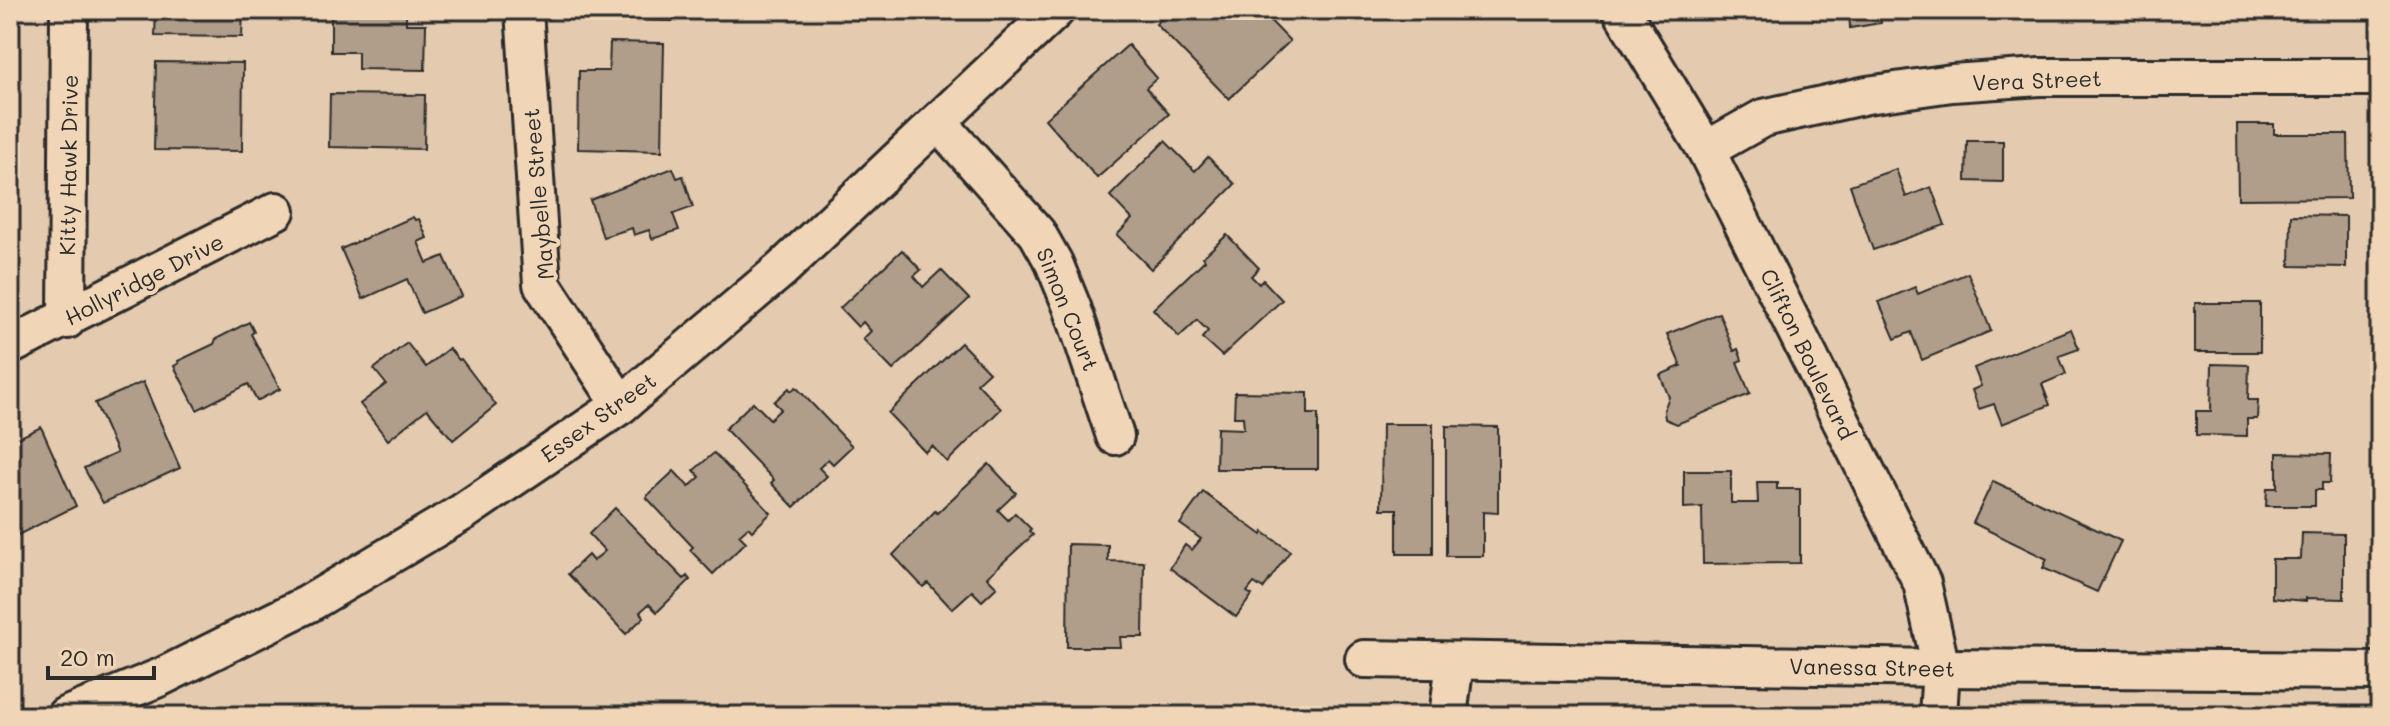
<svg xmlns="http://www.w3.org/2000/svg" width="2390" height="726" font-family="Mali,sans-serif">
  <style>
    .building { fill: #b09e8a; stroke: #2b2b2b; stroke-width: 2 }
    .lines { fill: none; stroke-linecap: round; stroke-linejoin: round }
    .minor-casing { stroke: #2b2b2b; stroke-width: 42 }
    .minor { stroke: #f0d5b7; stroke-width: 36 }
    .labels { text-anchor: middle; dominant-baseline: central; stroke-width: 8; stroke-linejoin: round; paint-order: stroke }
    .street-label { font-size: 22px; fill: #2b2b2b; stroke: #f0d5b7 }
  </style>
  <rect width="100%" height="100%" fill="#e4cbaf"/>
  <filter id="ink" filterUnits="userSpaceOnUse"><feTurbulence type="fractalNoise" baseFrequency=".0125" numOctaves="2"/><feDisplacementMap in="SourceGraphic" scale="16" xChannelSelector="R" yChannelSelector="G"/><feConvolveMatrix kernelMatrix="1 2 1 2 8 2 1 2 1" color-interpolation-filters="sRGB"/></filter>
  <g filter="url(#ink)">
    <g class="building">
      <polygon points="156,10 243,10 242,37 155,36"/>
      <polygon points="331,10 406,10 406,24 426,24 425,70 358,69 358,52 331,52"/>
      <polygon points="579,10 677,10 677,21 579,19"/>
      <polygon points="1170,10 1260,10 1290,41 1229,99 1156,24"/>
      <polygon points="1849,10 1880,10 1881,23 1850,28"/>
      <polygon points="610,42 664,43 662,151 578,149 579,71 609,71"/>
      <polygon points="1128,45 1157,78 1146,88 1169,114 1097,178 1045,119"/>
      <polygon points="156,62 243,63 242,151 154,150"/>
      <polygon points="330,94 425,95 424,149 329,147"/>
      <polygon points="2237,124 2274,124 2274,134 2348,134 2349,198 2238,199"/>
      <polygon points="1165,141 1195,171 1208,157 1235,184 1151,269 1117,235 1132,219 1110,196"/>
      <polygon points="1967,141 2003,141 2003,182 1966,181"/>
      <polygon points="673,168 677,178 683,176 693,207 673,214 679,230 652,239 649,230 634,235 632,228 603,237 590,200"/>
      <polygon points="1896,169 1906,197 1931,187 1945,225 1873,250 1850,185"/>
      <polygon points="2291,215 2346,216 2346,267 2290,266"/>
      <polygon points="413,217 415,220 419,219 427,238 418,242 427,263 444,256 462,296 422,313 407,279 363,299 341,249"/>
      <polygon points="1227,235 1259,268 1251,276 1259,284 1263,280 1282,300 1222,356 1202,338 1208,331 1197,320 1179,337 1153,309 1205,260 1203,257"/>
      <polygon points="902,250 921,270 914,276 923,287 941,270 969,299 893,370 863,339 871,331 863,322 858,327 840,308"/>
      <polygon points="1968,273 1991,331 1922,360 1911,332 1895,339 1879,302 1915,287 1918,294"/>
      <rect x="2195" y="303" width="65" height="49"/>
      <polygon points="1719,313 1734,351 1738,349 1742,360 1737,362 1750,394 1677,424 1665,419 1664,410 1669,397 1660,375 1681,366 1667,334"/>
      <polygon points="249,322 254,332 251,334 280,389 257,401 248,384 197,410 174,366 179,363 178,361 214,344 216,339"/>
      <polygon points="2071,329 2079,349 2059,356 2066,374 2042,384 2050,405 2002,424 1994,404 1979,409 1972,390 1981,386 1974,368"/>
      <polygon points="407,343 426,367 449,348 459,360 461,359 496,405 453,440 427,409 388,440 360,404 386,384 374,369"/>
      <polygon points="961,343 989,372 977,383 1001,409 947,462 932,446 925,452 888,413"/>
      <polygon points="2212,364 2249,365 2248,400 2258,400 2257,419 2247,419 2247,436 2196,435 2196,411 2211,411"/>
      <polygon points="143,382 180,468 103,503 84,468 117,453 95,403"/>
      <polygon points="796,387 852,446 833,464 828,459 819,468 827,476 794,507 771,483 774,480 725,429 753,402 770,419 781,409 774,402 789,388 791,391"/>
      <polygon points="1235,392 1308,393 1308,414 1318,414 1318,469 1216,469 1217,428 1244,429 1243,417 1234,417"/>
      <polygon points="1382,424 1433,424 1433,554 1397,554 1397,509 1381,509"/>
      <polygon points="1446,426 1498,427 1498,513 1483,512 1483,556 1446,556"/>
      <polygon points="41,427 76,506 10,539 10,471 11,473 18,470 10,454 10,442"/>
      <polygon points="714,453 771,513 752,531 748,527 739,535 746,542 713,574 690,550 693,547 646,497 674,471 689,487 700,477 694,470"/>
      <polygon points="2277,453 2331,454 2330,483 2322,483 2322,490 2315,490 2315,506 2266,506 2267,488 2277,488"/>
      <polygon points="989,464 1016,493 998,510 1008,520 1015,513 1031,529 1029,531 1033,535 987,577 997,587 982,601 972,591 952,609 928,583 923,587 893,555 935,511 937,513"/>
      <polygon points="1684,471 1731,471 1731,503 1758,503 1757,482 1777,482 1777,489 1800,489 1800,563 1703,564 1702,507 1684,508"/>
      <polygon points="1993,481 2121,541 2097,592 2043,568 2047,559 1973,523"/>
      <polygon points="1203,492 1262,535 1263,532 1290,551 1263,589 1254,583 1247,592 1252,595 1236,617 1170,568 1185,545 1192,550 1201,539 1180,524"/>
      <polygon points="615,508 684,579 687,576 690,580 657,612 649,604 640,612 644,617 626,634 568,574 588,555 593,561 605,551 589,534"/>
      <polygon points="2302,533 2344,534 2344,599 2306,598 2306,601 2272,598 2272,559 2301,559"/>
      <polygon points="1068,544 1108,545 1108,561 1144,562 1143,637 1120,637 1121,647 1067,647"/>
      <rect x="1537" y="712" width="72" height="4"/>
    </g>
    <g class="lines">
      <g class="minor-casing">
        <g id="minor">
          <polyline points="524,10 542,284 621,405"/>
          <polyline points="1621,10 1706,150 1922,583 1941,668 1938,716"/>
          <polyline points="938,122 1037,233 1054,263 1072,307 1115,436"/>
          <polyline points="1706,150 1763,118 1867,95 1952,83 2040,77 2380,77"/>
          <polyline points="67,320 69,10"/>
          <polyline points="10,346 276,211"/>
          <polyline points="1364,659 1941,668 2380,671"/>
          <polyline points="65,716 161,677 308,604 463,512 621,405 782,269 1056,10"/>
          <polyline points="1448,716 1455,662"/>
        </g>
      </g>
      <use href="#minor" class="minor"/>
    </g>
  </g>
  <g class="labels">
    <g class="street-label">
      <text transform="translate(2037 80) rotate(-2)">Vera Street</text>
      <text transform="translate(68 165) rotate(-89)">Kitty Hawk Drive</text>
      <text transform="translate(538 194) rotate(-95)">Maybelle Street</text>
      <text transform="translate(144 279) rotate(-27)">Hollyridge Drive</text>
      <text transform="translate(1068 309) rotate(68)">Simon Court</text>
      <text transform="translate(1808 354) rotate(64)">Clifton Boulevard</text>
      <text transform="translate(598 417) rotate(-36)">Essex Street</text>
      <text transform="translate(1872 667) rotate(1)">Vanessa Street</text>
    </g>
  </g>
  <rect width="2390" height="726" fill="none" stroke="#f0d5b7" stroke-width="40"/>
  <rect x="20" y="20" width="2350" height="686" fill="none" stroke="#2b2b2b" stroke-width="3" filter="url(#ink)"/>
  <path d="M48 666v12h106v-12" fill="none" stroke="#2b2b2b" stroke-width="4"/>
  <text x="60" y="666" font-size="24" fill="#2b2b2b" stroke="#f0d5b7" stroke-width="6" paint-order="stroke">20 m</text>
</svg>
